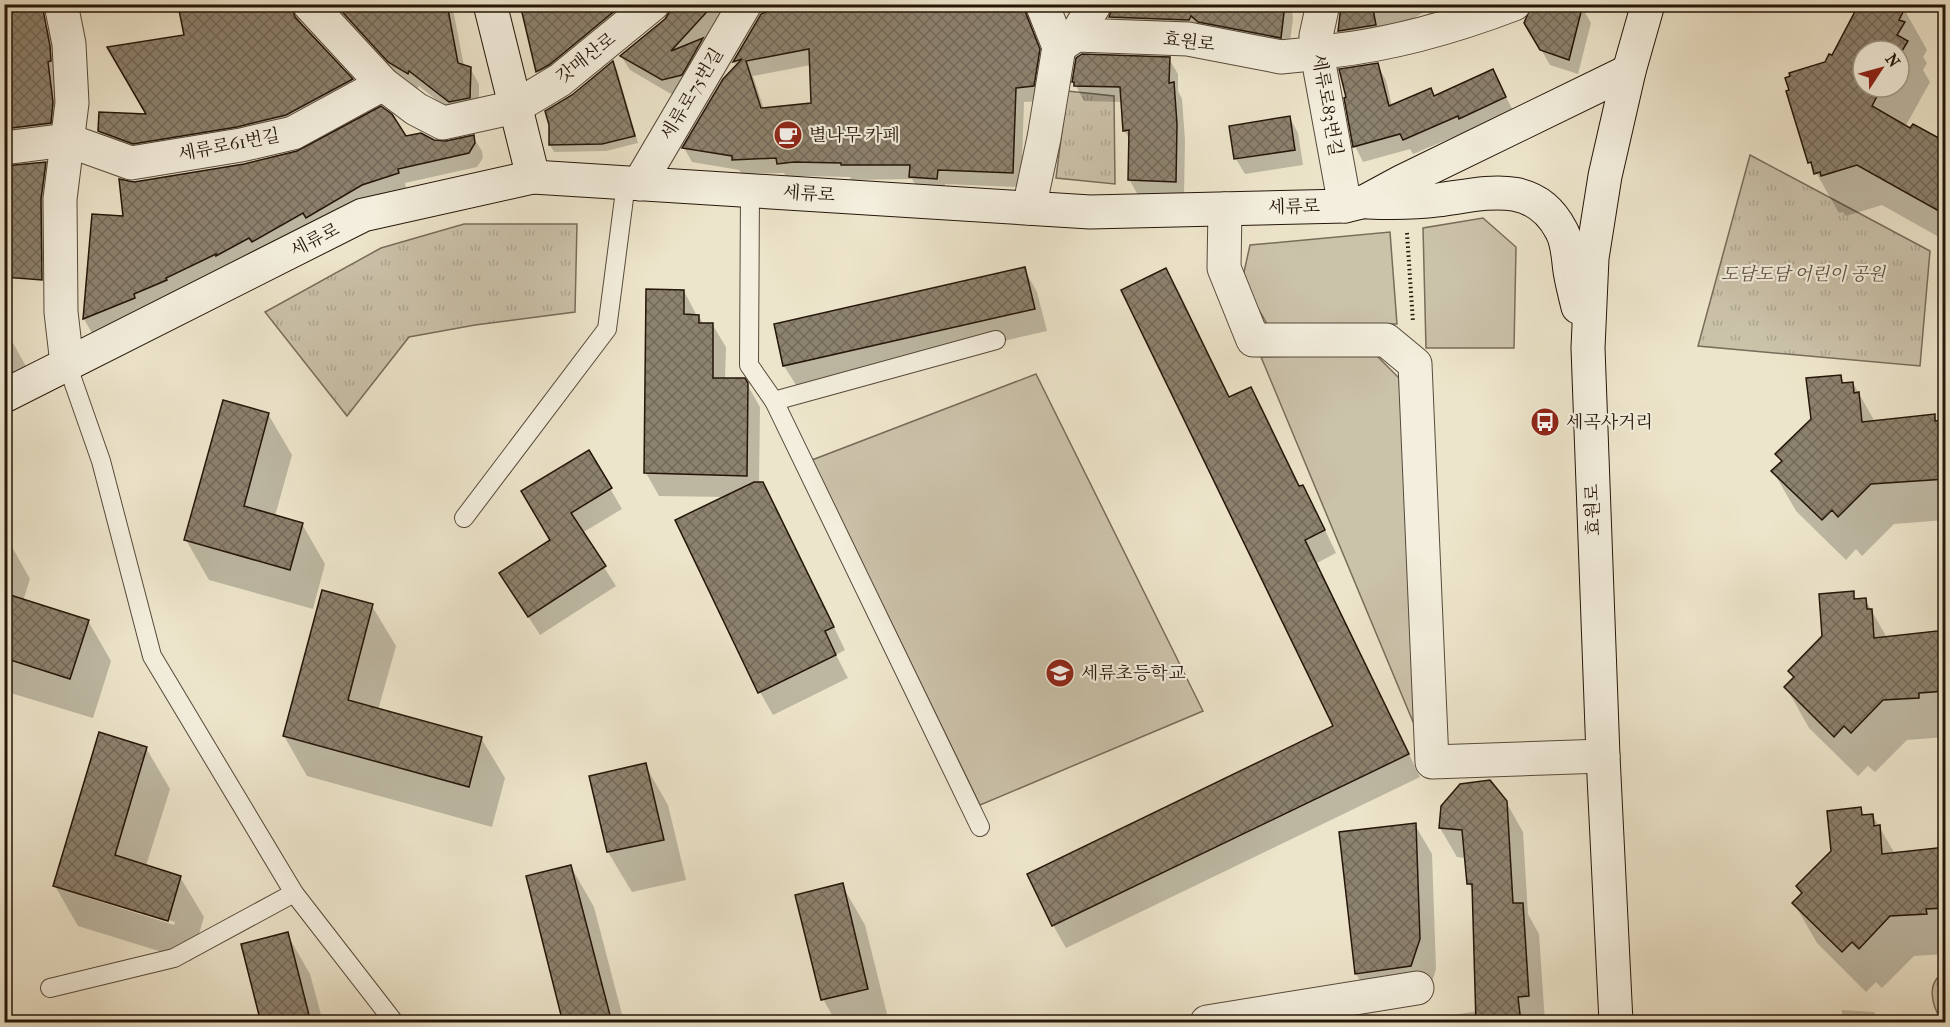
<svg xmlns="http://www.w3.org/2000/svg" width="1950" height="1027" font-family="'IM FELL French Canon','Noto Serif KR',serif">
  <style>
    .grass { fill: #cbc2aa; stroke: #786c5a; stroke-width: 1.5 }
    .park { fill: url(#park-tufts); stroke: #786c5a; stroke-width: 1.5 }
    .shadow { fill: #0003; fill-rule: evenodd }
    .building { fill: url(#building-cross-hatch); stroke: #251609; stroke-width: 1.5; fill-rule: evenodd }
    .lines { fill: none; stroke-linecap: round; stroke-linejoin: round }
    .lane-casing { stroke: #574a3a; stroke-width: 20 }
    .street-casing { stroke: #574a3a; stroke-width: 35 }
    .secondary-casing { stroke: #251609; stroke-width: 35 }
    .path { stroke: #251609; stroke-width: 4; stroke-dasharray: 1.5 3; stroke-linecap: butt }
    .lane { stroke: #f3eedd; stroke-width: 18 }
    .street { stroke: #f3eedd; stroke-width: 33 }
    .secondary { stroke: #f3eedd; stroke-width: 33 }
    .labels { text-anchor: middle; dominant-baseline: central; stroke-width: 4.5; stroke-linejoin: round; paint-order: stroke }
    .street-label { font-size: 18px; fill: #251609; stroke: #f3eedd }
    .poi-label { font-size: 18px; fill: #251609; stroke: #f3eedd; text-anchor: start }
    .park-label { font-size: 18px; font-style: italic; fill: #5f5241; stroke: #f3eedd }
  </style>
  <defs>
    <pattern id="park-tufts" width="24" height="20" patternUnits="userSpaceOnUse" patternTransform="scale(1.5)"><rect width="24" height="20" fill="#cbc2aa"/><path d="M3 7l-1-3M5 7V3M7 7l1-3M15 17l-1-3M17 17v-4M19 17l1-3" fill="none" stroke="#aea691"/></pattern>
    <pattern id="building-cross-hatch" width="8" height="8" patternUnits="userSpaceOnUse" patternTransform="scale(1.5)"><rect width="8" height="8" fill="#8d826e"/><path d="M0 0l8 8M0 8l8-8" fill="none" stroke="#736959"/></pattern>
  </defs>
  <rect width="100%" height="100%" fill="#ede5cb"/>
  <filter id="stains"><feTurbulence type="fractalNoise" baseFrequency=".00333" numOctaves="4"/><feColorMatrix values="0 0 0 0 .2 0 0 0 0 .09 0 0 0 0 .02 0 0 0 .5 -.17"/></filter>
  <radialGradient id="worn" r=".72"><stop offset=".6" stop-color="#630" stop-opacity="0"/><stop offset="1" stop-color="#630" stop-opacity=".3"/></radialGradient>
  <g class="grass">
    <polygon points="1483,218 1516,247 1514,348 1426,348 1423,228"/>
    <polygon points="1390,232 1397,324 1267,324 1242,281 1250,245"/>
    <polygon points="1375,354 1399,378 1421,741 1261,357"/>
    <polygon points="1036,374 1203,711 980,805 812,460"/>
  </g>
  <g class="park">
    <polygon points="1067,91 1114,96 1115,184 1056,178"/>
    <polygon points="1750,155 1930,251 1920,366 1698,346"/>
    <polygon points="464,224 577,224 575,312 475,325 409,337 347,416 265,312 381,248"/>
    <path d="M1945,973L1946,1022H1943C1933,1009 1924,982 1945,973Z"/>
  </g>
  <g class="shadow">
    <polygon points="4,4 44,22 53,37 59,138 4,147"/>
    <polygon points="180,4 309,4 299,16 299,23 352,80 361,96 247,142 108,147 99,131 148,116 186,36"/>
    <polygon points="329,4 452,4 464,66 470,68 479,84 479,114 459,118 419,86 417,89 399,78"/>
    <polygon points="531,4 649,4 546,86 538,72 522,7"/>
    <polygon points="673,4 742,4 690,89 671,94 630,70 621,56 666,20 672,12"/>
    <path d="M765,4H1039L1031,16L1032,27L1047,65L1041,101L1024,102L1021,187L945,184V193L919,192L912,179L851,180L850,177L803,176L787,178L784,173L742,174L739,170L692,162L684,148L737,66L734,62L763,14ZM811,65L813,104L764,109L753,76Z"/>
    <polygon points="1092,4 1076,28 1064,5"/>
    <polygon points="1115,4 1291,4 1293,18 1289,52 1119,32 1110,17"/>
    <polygon points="1359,4 1510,4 1438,29 1427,10 1384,37 1350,48 1340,31 1343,7"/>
    <polygon points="1582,7 1591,23 1578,74 1550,65 1526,23"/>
    <path d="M1904,9L1927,50L1923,57L1927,63L1923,70L1930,82L1905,127L1946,147V241L1882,205L1846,216L1843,212L1839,213L1810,162L1788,92L1832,57ZM1863,51H1899V87H1863Z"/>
    <polygon points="1078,58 1169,59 1178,74 1178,91 1182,99 1185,140 1184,196 1138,195 1129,179 1130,140 1124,130 1123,102 1084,101 1074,82"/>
    <polygon points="613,63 617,70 638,143 606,151 554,152 550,145 573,96"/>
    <polygon points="1377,65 1386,80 1392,106 1435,98 1492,71 1514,112 1469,133 1468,131 1413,154 1410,149 1363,162 1355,146"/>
    <polygon points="1290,118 1298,133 1303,165 1245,174 1236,159"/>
    <polygon points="473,137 482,151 483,158 477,167 405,183 406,188 370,199 173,292 174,294 142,313 92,333 84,319 89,269 124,217 134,183 406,138 446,143"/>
    <polygon points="45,163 54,178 50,259 4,278 4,168"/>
    <polygon points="1024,269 1037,292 1047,331 798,388 784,366"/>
    <polygon points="1166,270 1179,292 1230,398 1250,389 1263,411 1300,488 1302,487 1315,509 1336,553 1317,563 1420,777 1066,948 1053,925 1335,727"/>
    <polygon points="684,291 697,316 699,316 703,324 712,324 726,347 725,379 747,384 760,407 759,484 762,484 776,507 845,650 836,655 848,678 773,715 760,692 726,497 659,496 646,473"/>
    <polygon points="4,327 28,370 4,382"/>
    <polygon points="1840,376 1845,384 1853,383 1875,422 1934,415 1938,423 1946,422 1946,520 1894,524 1862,556 1856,549 1846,560 1796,511 1773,471 1782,463 1777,455 1812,420"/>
    <polygon points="268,414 292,455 275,516 302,524 325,564 313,609 209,580 186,540"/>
    <polygon points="589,452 622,509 582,533 616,586 540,635 513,593 552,541"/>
    <polygon points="4,538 7,538 30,579 23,601 88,621 111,661 93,718 4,691"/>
    <polygon points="1853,593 1857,600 1865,599 1887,638 1946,632 1946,737 1907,740 1875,772 1868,766 1858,776 1809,728 1786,687 1794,679 1790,671 1824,637"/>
    <polygon points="372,606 396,646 378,710 481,738 505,778 492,827 307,776 284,736"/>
    <path d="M146,748L170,789L146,866L180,877L204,917L191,961L78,926L55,886ZM85,894L175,922L174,925L85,897Z"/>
    <polygon points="645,765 668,805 686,880 632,892 608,852 591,777"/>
    <polygon points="1506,802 1523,832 1528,914 1539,934 1545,1022 1455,1022 1454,1015 1477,1011 1473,891 1469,883 1466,858 1457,857 1440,828"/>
    <polygon points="1860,809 1865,816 1873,816 1895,854 1946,848 1946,954 1914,956 1882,988 1876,982 1866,992 1817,943 1794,903 1802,894 1798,887 1833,852"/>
    <polygon points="1415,825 1432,854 1436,969 1428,996 1374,1003 1356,974"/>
    <polygon points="571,867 594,907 624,1022 565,1022"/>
    <polygon points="842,885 865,925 889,1022 836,1022 823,999"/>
    <polygon points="287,934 310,974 323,1022 263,1022"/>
    <polygon points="1842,1010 1874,1012 1877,1017 1886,1017 1889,1022 1842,1022"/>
  </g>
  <g class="building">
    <polygon points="4,4 42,4 50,46 51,61 48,62 53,102 51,123 4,129"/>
    <polygon points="203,4 291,4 295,17 353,79 286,115 237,127 133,144 98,131 99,112 146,114 107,47 184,35 179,10"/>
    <polygon points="335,4 447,4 458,63 471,67 470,98 449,102 409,71 408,74 388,62"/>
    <polygon points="520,4 623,4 549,65 536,72"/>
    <polygon points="671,4 714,4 671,51 703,38 682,75 662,80 620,56 665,19 670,11"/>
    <path d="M785,4H1024L1025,11L1040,49L1034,86L1016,88L1013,173L938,170L937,179L909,177L910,165H841V163L794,162L777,164L776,158L732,160V156L682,148L723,79L742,59L733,62L761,14ZM809,49L811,103L761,108L746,61Z"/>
    <polygon points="1114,4 1285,4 1281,38 1198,22 1191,16 1189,20 1109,17"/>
    <polygon points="1350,4 1372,4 1376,25 1338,31 1341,6"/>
    <polygon points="1532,4 1583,4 1569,60 1540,50 1524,23"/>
    <polygon points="1859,4 1907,4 1899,20 1905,22 1897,35 1908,41 1899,56 1899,51 1863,51 1863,87 1882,87 1872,106 1910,128 1913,124 1946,142 1946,215 1857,165 1821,176 1820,172 1814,174 1811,162 1808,163 1786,91 1789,90 1785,78 1790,76 1789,73 1825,62 1829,54 1832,55"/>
    <polygon points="1082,54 1170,57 1169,83 1174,82 1177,124 1176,182 1128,180 1129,130 1123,131 1120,87 1074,86 1074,82 1072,82 1076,58"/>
    <polygon points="613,61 635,136 602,144 549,145 549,125 545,111 572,95"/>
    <polygon points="1378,63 1389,106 1431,88 1434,96 1493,69 1506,97 1459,119 1458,116 1403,140 1400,134 1353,147 1344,98 1346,97 1339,69"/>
    <polygon points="381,106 392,114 406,136 421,133 434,140 446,141 474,135 475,143 469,153 398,169 399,173 362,185 306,218 303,213 252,242 249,238 216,256 216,254 166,278 167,280 134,294 135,298 83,319 92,214 123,216 119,179 134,182 244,164 297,151"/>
    <polygon points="1290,116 1295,150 1234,159 1229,126"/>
    <polygon points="46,162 41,199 42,280 4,277 4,166"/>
    <polygon points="1025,267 1035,309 783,366 774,324"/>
    <polygon points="1166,268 1229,397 1251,387 1299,486 1303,485 1325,530 1305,540 1409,754 1052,926 1027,874 1333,726 1121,290"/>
    <polygon points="646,289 684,290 684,314 699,315 699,323 713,323 713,378 745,378 748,383 747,476 644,473"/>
    <polygon points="1841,375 1842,383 1853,382 1854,393 1859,392 1862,422 1935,414 1935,421 1946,420 1946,479 1871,484 1838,517 1832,510 1822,520 1771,471 1782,461 1775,454 1811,419 1806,378"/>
    <polygon points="223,400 269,413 244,506 303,523 290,570 184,540"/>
    <polygon points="589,450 612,488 571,513 606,566 528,617 499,573 550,540 521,491"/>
    <polygon points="754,482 763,482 834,627 825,631 836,655 758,693 675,520"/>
    <polygon points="322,590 373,604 348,700 482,737 469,787 283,736"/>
    <polygon points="1854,591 1854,599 1866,598 1867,609 1872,609 1874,638 1946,630 1946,691 1919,693 1919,698 1883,700 1851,733 1844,726 1834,737 1784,687 1794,677 1788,671 1822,636 1819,594"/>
    <polygon points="4,593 89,620 70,679 4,658"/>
    <polygon points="99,732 147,747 115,855 181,876 168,921 53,886"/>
    <polygon points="646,763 664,840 607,852 589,776"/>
    <polygon points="1490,780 1507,801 1513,903 1523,903 1529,996 1518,997 1521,1023 1476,1023 1472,884 1467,884 1462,830 1439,828 1441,806 1460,784"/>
    <polygon points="1861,807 1862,815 1873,814 1874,826 1880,825 1882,854 1946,847 1946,908 1926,909 1927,914 1890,916 1859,949 1852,942 1842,952 1792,903 1802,893 1796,886 1831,851 1827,811"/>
    <polygon points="1416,823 1420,939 1411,966 1355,974 1339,832"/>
    <polygon points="571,865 612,1023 563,1023 526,876"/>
    <polygon points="843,883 868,989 821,1000 795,895"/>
    <polygon points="288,932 311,1023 261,1023 241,944"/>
  </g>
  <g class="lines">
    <g class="lane-casing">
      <g id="lane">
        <polyline points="750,191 749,365 774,401 980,827"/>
        <polyline points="67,364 101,461 152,656 294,893 394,1022"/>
        <polyline points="774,401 996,340"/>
        <polyline points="464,518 607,329 626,183"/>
        <polyline points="50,988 174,958 294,893"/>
      </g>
    </g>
    <g class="street-casing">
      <g id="street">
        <polyline points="61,4 69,44 72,103 60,199 61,312 67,364"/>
        <polyline points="309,4 383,84 416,109 443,123 515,107 560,80 653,4"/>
        <polyline points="1323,4 1316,36 1317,53 1345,206"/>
        <polyline points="1076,35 1188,39 1281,57 1301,55"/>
        <polyline points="1060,46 1076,35 1095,4"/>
        <path d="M1331,51C1395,44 1454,27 1514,4"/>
        <polyline points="4,148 67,140 131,163 241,145 293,133 383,84"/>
        <polyline points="639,184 745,4"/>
        <polyline points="1029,208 1044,138 1059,47 1042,4"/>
        <polyline points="1225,209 1224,268 1253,340 1386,340 1415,364 1432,762 1603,756"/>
        <polyline points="1207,1022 1417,988"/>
      </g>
    </g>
    <g class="secondary-casing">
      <g id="secondary">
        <polyline points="490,4 533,177"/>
        <path d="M1368,202C1392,203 1414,203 1438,200C1484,194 1534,178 1561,230C1568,242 1568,257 1570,271C1572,283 1575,295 1578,307"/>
        <polyline points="4,396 363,215 533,177 1090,212 1345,206 1366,201 1403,181 1629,71"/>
        <polyline points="1616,1022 1603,756 1588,348 1592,258 1605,176 1629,71 1648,4"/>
      </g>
    </g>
    <polyline class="path" points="1407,233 1413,322"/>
    <use href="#lane" class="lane"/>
    <use href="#street" class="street"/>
    <use href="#secondary" class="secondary"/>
  </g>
  <defs>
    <g id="cafe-disc" transform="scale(1.5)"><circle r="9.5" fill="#8f2418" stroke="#f3eedd"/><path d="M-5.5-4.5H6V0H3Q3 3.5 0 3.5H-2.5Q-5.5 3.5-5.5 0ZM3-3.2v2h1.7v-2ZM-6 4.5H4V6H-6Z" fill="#fff"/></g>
    <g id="bus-disc" transform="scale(1.5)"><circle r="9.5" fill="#8f2418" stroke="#f3eedd"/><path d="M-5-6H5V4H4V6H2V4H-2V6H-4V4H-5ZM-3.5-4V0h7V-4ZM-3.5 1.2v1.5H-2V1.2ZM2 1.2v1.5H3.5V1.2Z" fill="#fff"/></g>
    <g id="school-disc" transform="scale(1.5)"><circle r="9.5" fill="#8f2418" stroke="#f3eedd"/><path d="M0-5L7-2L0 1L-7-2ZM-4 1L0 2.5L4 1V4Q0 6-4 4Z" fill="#fff"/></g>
  </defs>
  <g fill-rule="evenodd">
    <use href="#cafe-disc" x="788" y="135"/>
    <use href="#bus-disc" x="1545" y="422"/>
    <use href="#school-disc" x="1060" y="673"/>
  </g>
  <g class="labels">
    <g class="street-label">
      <text transform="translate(1189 42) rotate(7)">효원로</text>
      <text transform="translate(586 58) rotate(-38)">갓매산로</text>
      <text transform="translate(692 94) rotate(-59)">세류로75번길</text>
      <text transform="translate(1327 105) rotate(80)">세류로83번길</text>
      <text transform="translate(229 145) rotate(-11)">세류로61번길</text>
      <text transform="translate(809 194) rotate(4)">세류로</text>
      <text transform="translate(1294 207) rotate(-1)">세류로</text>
      <text transform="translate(315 240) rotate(-27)">세류로</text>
      <text transform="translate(1593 510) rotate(-92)">효원로</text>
    </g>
    <g class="poi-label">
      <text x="809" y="135">별나무 카페</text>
      <text x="1566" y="422">세곡사거리</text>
      <text x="1081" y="673">세류초등학교</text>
    </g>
    <g class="park-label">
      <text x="1803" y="274">도담도담 어린이 공원</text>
    </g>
  </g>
  <rect width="1950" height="1027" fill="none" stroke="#ede5cb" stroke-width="24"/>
  <rect x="6" y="6" width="1938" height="1015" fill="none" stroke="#251609" stroke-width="3"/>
  <rect x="12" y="12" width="1926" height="1003" fill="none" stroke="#251609" stroke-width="1.5"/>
  <g transform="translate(1881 69) rotate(54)"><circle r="28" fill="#f3eedd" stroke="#a19888" stroke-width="1.5"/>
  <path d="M0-4.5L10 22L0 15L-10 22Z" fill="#8f2418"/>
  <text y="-9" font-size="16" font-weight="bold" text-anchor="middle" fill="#251609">N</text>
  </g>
  <rect width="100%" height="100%" filter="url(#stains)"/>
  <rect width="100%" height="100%" fill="url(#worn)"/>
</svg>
